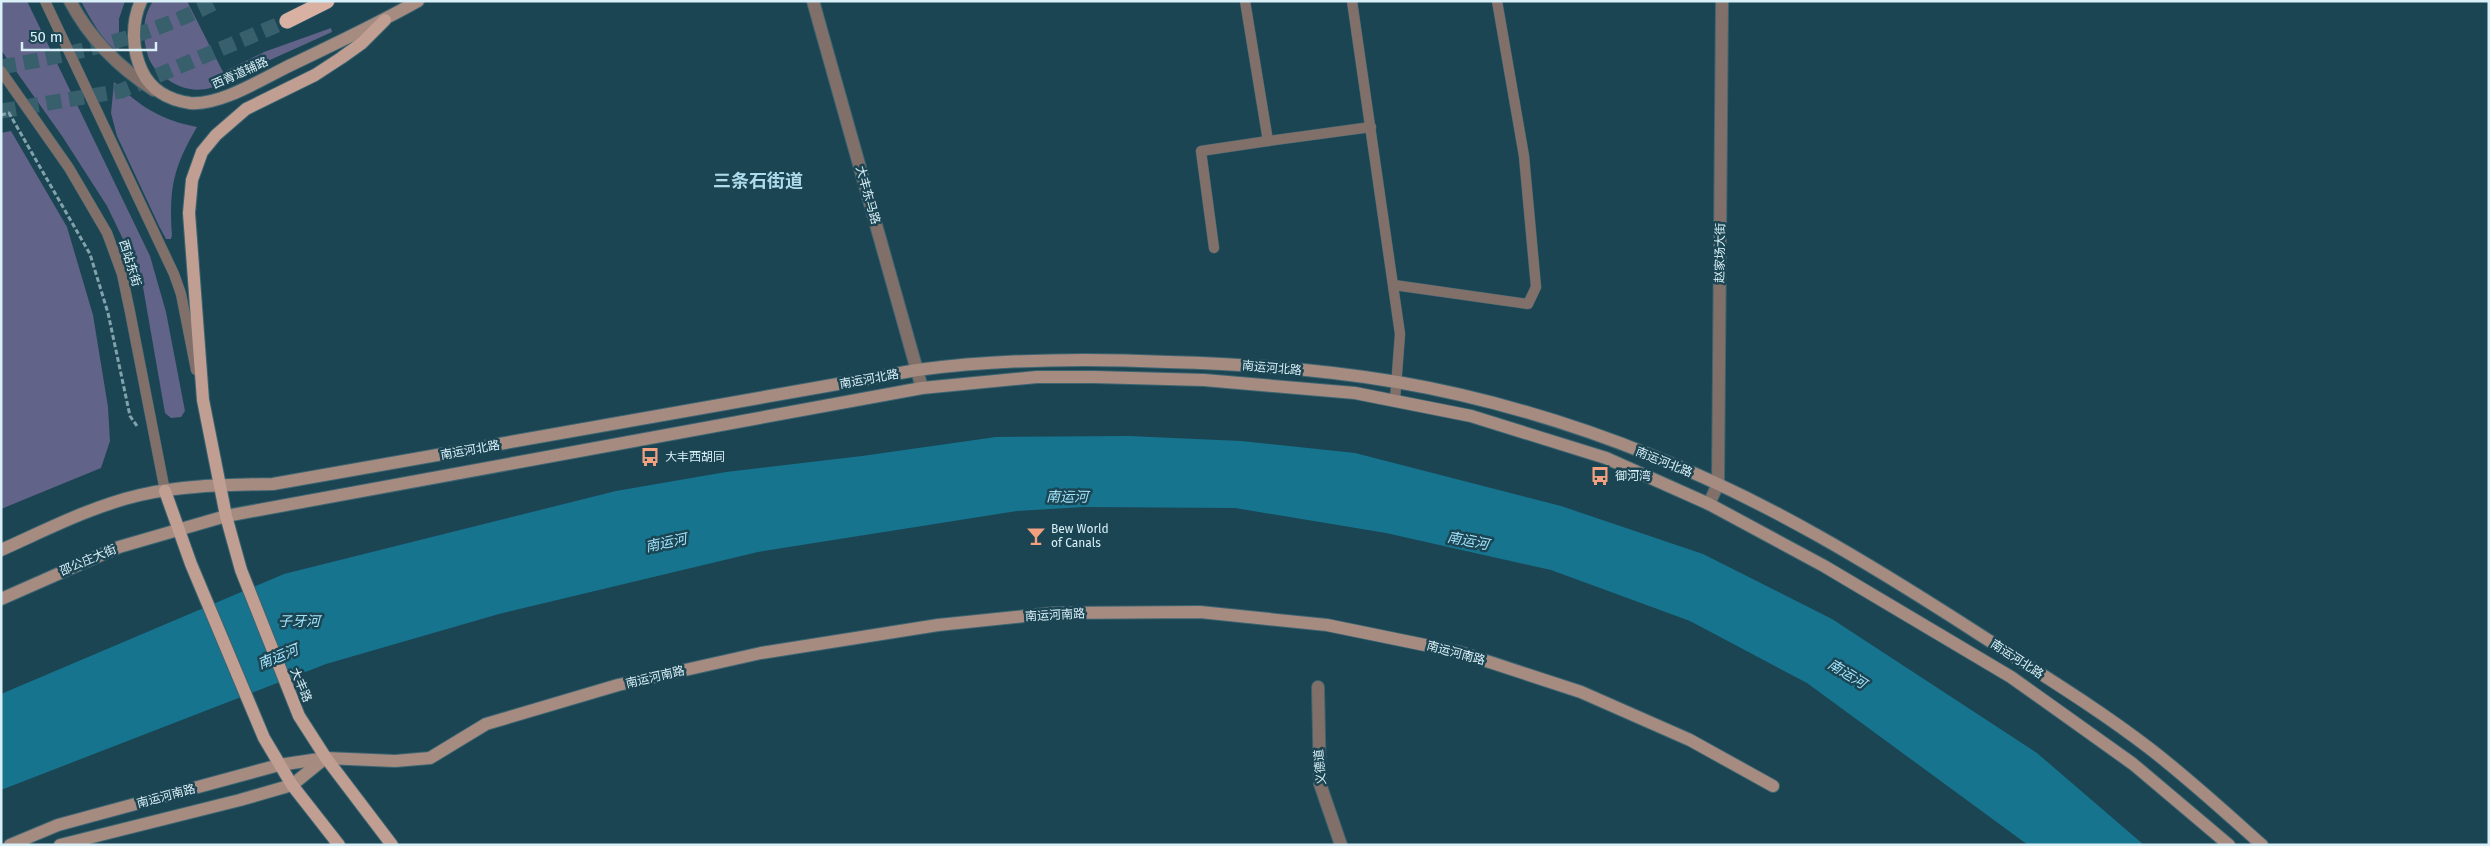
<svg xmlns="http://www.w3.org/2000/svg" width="2490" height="846" font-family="'Fira Sans','Noto Sans SC',sans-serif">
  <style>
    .green { fill: #616388 }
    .water { fill: #16748e }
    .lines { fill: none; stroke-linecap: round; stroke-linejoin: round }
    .highway-tunnel { stroke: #385f6c; stroke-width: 15; stroke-dasharray: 15 8; stroke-linecap: butt }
    .lane-casing { stroke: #3d6471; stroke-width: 11 }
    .street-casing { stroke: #3d6471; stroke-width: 14 }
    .secondary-casing { stroke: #3d6471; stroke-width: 14 }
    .primary-casing { stroke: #3d6471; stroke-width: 14 }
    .highway-casing { stroke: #3d6471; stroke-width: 16 }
    .path { stroke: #82a2ac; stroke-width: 3; stroke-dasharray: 5 2.5; stroke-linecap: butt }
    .lane { stroke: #817069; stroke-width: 10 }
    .street { stroke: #817069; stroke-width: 12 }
    .secondary { stroke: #a58b80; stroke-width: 12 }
    .primary { stroke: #c09f92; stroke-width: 12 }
    .highway { stroke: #d9b1a2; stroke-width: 15 }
    .labels { text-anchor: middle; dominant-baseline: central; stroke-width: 5; stroke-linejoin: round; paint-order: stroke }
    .street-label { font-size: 12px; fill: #daf0f8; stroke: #1b4553 }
    .poi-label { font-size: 12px; fill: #daf0f8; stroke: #1b4553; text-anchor: start }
    .water-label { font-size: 14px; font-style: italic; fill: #a3e3fb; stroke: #1b4553 }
    .district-label { font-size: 18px; font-weight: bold; fill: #aedbeb; stroke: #1b4553 }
  </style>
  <rect width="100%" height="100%" fill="#1b4553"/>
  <g class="green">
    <polygon points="1,1 27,1 150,256 166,312 185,411 181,417 171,418 165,413 143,287 135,264 107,206 62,136 1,50"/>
    <path d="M81,1H125L119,19V51C106,48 87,13 81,1Z"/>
    <path d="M153,1H187L223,72L264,52L331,28L332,32C308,43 283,54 259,65C228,79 202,104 167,79C159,74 151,66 148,56C142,37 142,18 153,1Z"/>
    <path d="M114,82C141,107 161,120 197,127C173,168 169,188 172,235L171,239H166L159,226L117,136L111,113Z"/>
    <polygon points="11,131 67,227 93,315 108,407 110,441 101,468 1,509 1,133"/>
  </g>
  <polygon class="water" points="1129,436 1241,441 1355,453 1561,506 1703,554 1832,619 2037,753 2144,845 2028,845 1807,683 1690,621 1551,570 1386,533 1235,508 1084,507 1017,511 758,552 499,614 326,664 1,790 1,694 284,574 616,491 726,472 862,456 996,437"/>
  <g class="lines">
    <g class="highway-tunnel">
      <path d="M1,67C77,54 150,36 218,1"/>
      <polyline points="1,111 121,91 287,21"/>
    </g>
    <g class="lane-casing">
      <g id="lane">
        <polyline points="45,1 174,274 181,294 196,370"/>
        <polyline points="1245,1 1268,141 1371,127"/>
        <polyline points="1352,1 1400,334 1395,400"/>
        <polyline points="1,71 69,168 107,233 122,274 130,312 165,491"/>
        <polyline points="1214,248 1201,151 1268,141"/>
        <polyline points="1394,285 1528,304 1536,287 1524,156 1497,1"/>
      </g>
    </g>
    <g class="street-casing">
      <g id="street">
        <path d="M70,1C90,39 118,67 154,90"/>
        <polyline points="813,1 922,388"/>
        <polyline points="1709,504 1718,484 1722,1"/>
        <polyline points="1318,687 1320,784 1341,845"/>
      </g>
    </g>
    <g class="secondary-casing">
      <g id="secondary">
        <path d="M141,1C131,23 132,50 142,71C151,90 169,100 190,103C221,106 265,77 293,64C335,44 377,24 418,1"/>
        <path d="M1,550C46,530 92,506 140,495C183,485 229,485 273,484L917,370C1001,359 1084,358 1168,362C1245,364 1321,369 1397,382C1484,397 1571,423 1653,456C1765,500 1870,564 1971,629C2031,668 2093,705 2149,748C2188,778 2225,812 2262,845"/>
        <polyline points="1,599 119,547 226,516 922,388 1037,377 1094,377 1204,380 1355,393 1471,416 1606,458 1709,504 1824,566 2011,677 2133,764 2229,845"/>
        <polyline points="10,845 58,825 279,765 326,758 395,761 430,758 486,724 618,685 761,653 938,625 1054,613 1200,612 1327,625 1459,652 1581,692 1690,740 1773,786"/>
        <polyline points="60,845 240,800 292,785 324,759"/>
      </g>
    </g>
    <g class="primary-casing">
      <g id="primary">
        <polyline points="385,20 362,43 341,58 315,75 246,109 216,135 202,152 192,180 189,213 203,400 226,516 241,570 299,716 326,758 392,845"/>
        <polyline points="165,491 191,564 264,738 292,785 339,845"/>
      </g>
    </g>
    <g class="highway-casing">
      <polyline id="highway" points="287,21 327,1"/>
    </g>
    <polyline class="path" points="1,115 9,113 90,254 108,313 130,416 137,426"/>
    <use href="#lane" class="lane"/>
    <use href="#street" class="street"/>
    <use href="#secondary" class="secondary"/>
    <use href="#primary" class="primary"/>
    <use href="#highway" class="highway"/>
  </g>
  <defs>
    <g id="bus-bare" transform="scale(1.5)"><path d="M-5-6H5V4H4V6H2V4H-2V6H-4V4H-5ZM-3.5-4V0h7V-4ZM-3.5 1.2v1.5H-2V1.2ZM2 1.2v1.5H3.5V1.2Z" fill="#f2a080" stroke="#1b4553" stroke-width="2.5" paint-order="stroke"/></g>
    <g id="bar-bare" transform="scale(1.5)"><path d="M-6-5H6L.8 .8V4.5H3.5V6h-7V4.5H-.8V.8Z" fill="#f2a080" stroke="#1b4553" stroke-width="2.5" paint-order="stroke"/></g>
  </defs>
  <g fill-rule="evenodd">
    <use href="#bus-bare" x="650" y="457"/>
    <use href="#bus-bare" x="1600" y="476"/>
    <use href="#bar-bare" x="1036" y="536"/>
  </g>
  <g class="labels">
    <g class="street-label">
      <text transform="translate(240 73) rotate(-24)">西青道辅路</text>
      <text transform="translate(868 195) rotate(74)">大丰东马路</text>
      <text transform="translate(1720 253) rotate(-89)">赵家场大街</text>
      <text transform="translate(130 263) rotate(73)">西站东街</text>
      <text transform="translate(1272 368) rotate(5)">南运河北路</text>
      <text transform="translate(869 379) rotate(-10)">南运河北路</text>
      <text transform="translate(470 450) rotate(-10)">南运河北路</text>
      <text transform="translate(1664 462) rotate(22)">南运河北路</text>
      <text transform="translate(88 560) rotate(-23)">邵公庄大街</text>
      <text transform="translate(1055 615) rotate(-3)">南运河南路</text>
      <text transform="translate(1456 653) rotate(15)">南运河南路</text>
      <text transform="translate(2017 659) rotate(33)">南运河北路</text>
      <text transform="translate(655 677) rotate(-13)">南运河南路</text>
      <text transform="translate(301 685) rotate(67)">大丰路</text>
      <text transform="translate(1320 767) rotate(-95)">义德道</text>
      <text transform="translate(166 796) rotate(-15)">南运河南路</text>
    </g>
    <g class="poi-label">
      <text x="665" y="457">大丰西胡同</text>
      <text x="1615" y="476">御河湾</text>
      <text x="1051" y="529">Bew World<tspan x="1051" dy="14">of Canals</tspan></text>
    </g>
    <g class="water-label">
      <text transform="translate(1067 497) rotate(1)">南运河</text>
      <text transform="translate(1468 541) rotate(11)">南运河</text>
      <text transform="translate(666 543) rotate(-12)">南运河</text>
      <text x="299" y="621">子牙河</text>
      <text transform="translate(278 657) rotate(-22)">南运河</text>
      <text transform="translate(1847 674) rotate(32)">南运河</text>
    </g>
    <g class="district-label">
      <text x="758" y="181">三条石街道</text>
    </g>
  </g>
  <rect width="2490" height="846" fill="none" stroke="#daf0f8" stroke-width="5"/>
  <path d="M22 42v8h134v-8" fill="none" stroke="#daf0f8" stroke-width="2.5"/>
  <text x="30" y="42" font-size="15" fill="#daf0f8" stroke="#1b4553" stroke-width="4" paint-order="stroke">50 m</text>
</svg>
